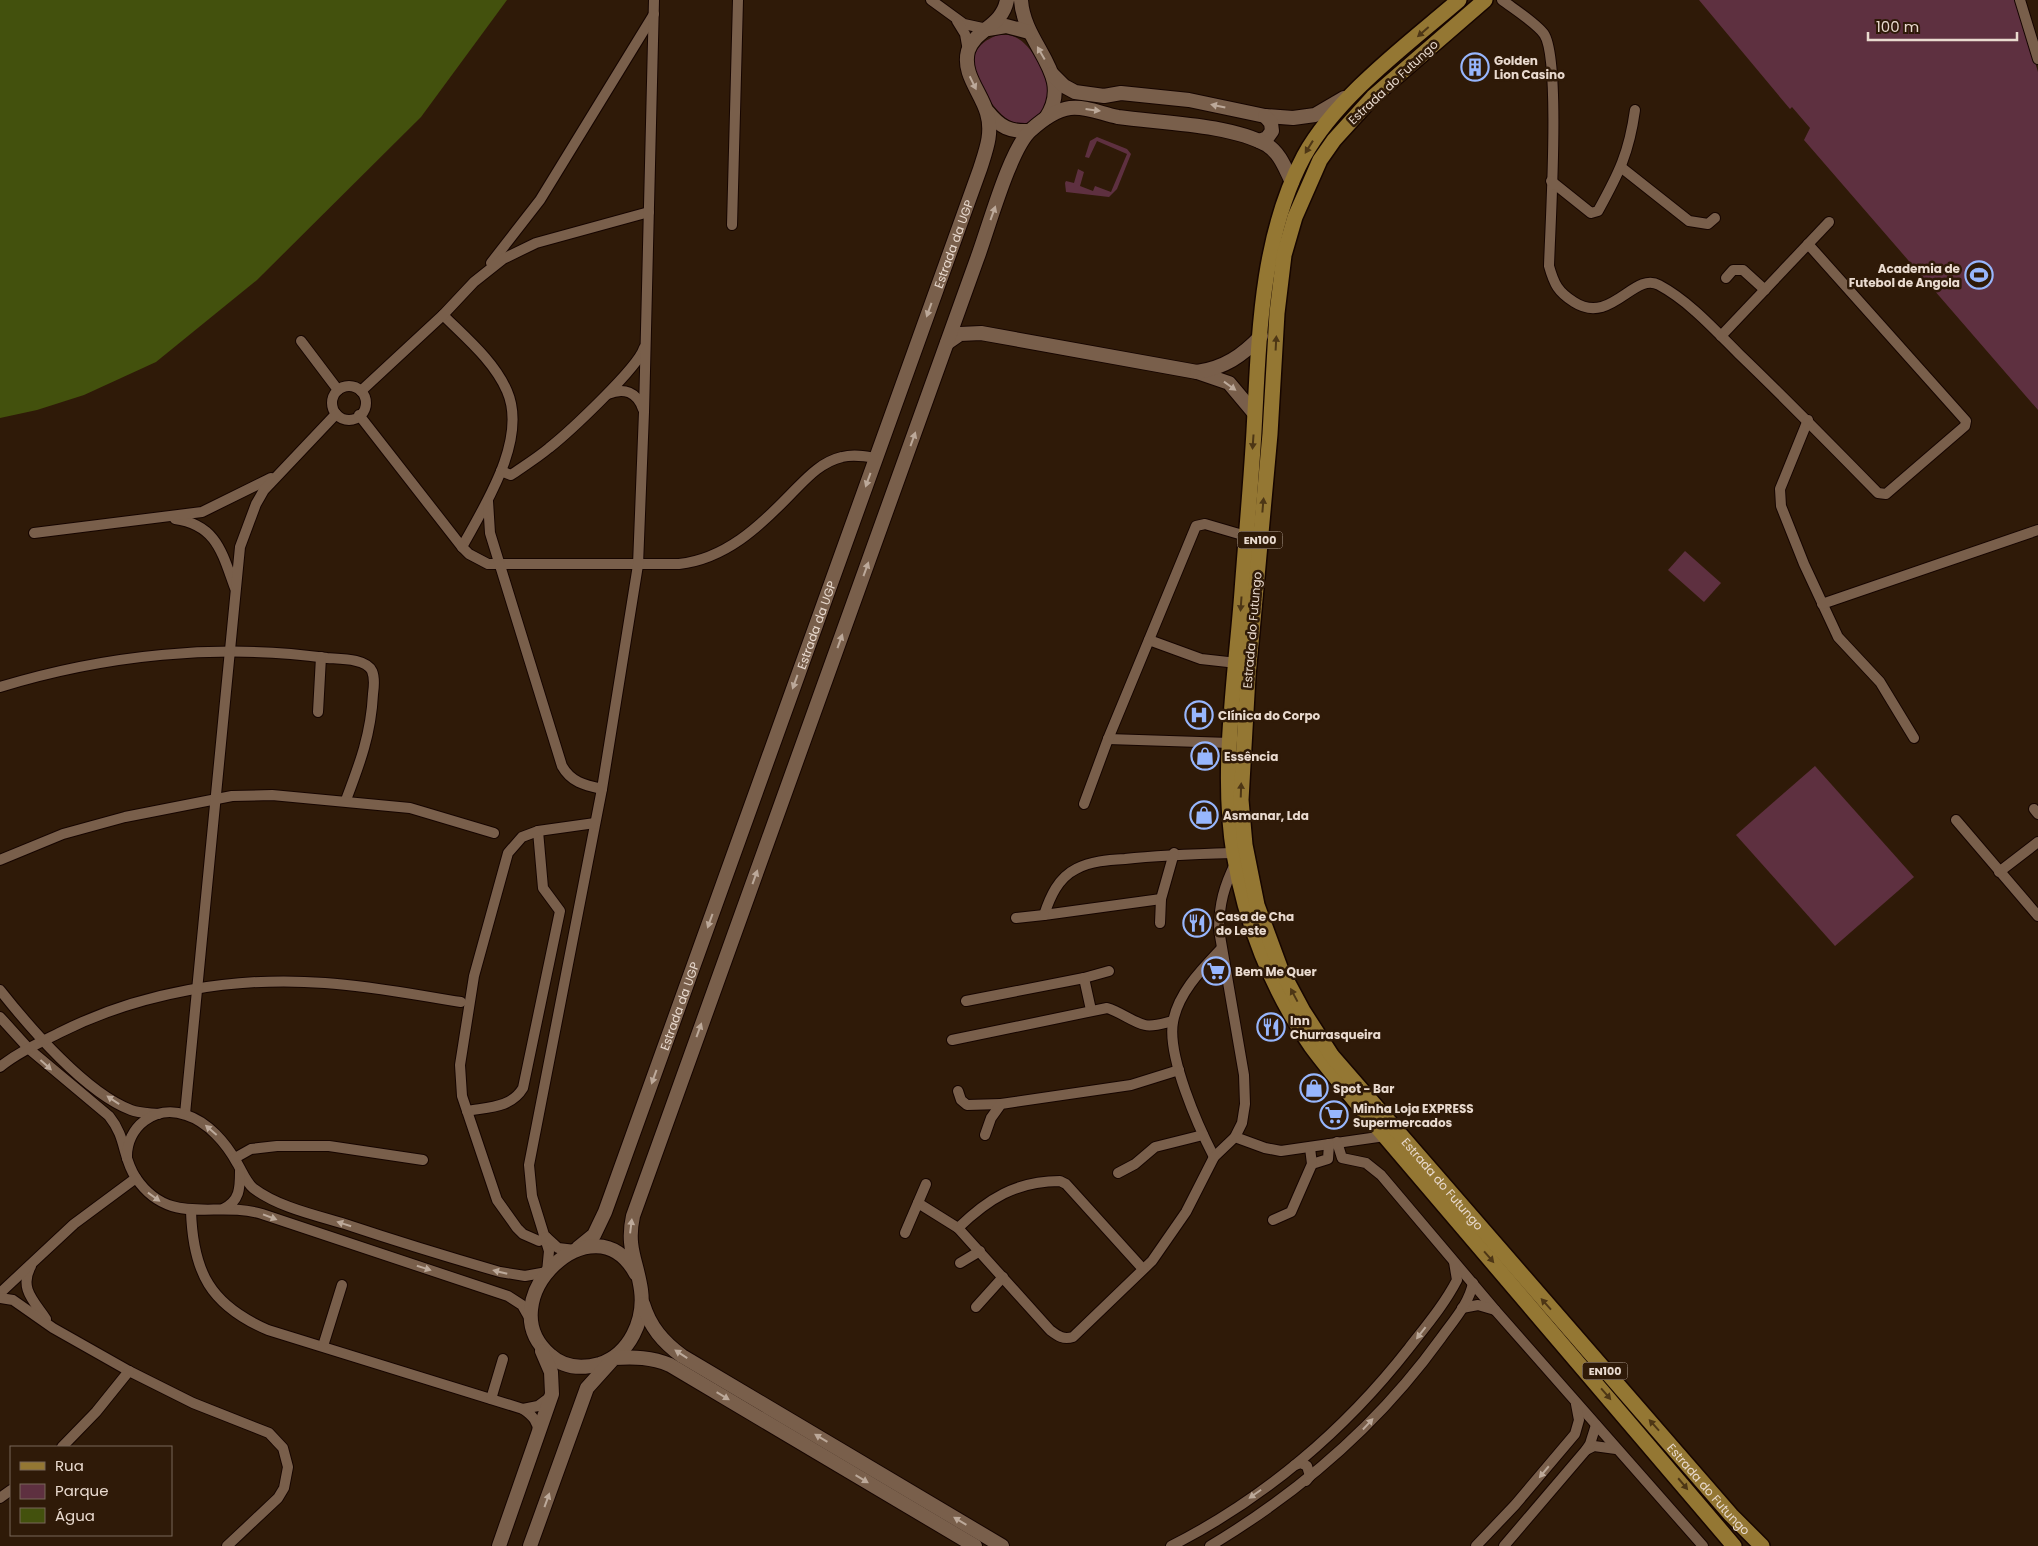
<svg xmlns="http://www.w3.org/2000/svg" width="2038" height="1546" font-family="Poppins,sans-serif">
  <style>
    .green { fill: #5e3040 }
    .water { fill: #43510d }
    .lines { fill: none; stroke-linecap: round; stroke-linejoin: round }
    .street-casing { stroke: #160500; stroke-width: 12 }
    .secondary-casing { stroke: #160500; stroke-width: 16 }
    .primary-casing { stroke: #160500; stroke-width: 18 }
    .street { stroke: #795f4b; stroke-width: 10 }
    .secondary { stroke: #795f4b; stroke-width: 14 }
    .primary { stroke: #947733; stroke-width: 15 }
    .oneway { fill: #4d3615 }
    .oneway2 { fill: #bca99a }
    .labels { text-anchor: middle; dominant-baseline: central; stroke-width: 5; stroke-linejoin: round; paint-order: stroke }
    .shield { fill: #2f1a08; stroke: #b1a093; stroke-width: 1 }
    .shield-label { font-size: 11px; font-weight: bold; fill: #e9dacf }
    .poi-label { font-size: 12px; font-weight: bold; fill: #e9dacf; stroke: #2f1a08; text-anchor: start }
    .street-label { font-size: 12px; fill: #e9dacf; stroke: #2f1a08 }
  </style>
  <rect width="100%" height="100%" fill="#2f1a08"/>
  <g class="green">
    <polygon points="1699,0 2017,0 2038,72 2038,410 1804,140 1810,128 1792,107 1790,109"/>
    <path d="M998,35C1005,35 1011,34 1017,38C1032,45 1059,90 1047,106C1024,137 1004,123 987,96C971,71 965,47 998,35Z"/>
    <polygon points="1097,137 1127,149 1131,154 1117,189 1109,197 1066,192 1065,183 1066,181 1074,183 1078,169 1084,172 1080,186 1093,191 1095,186 1111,192 1127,154 1097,141 1089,158 1085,157 1090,141"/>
    <polygon points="1685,551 1721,583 1704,602 1668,570"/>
    <polygon points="1815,766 1914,877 1835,946 1736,835"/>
  </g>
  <polygon class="water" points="0,0 507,0 421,117 257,280 156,362 84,395 37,410 0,418"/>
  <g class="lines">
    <g class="street-casing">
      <g id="street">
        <polyline points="931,0 964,24 987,29"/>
        <path d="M1502,0C1514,9 1536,23 1544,34C1561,59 1550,227 1549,266C1554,284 1558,292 1574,302C1611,326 1634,271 1659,285C1689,301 1715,330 1739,354C1786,399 1832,446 1878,493L1886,494L1965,426L1966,421L1808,244"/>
        <polyline points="2020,0 2038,59"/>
        <polyline points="957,21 965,34 968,51"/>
        <polyline points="1622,168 1689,221 1708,224 1715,218"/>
        <path d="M1551,181L1591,213L1598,211C1619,173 1629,153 1635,110"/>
        <polyline points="732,225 738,0"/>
        <polyline points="491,263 540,200 654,14"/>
        <polyline points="1726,278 1733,270 1743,270 1765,290"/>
        <path d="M443,315C466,338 494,361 507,391C528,439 485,505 462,547"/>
        <polyline points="1721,336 1829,222"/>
        <polyline points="301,341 338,390"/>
        <circle cx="349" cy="403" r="17"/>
        <polyline points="361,391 443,315 474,282 503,259 536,243 649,212"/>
        <path d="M608,394C624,387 637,392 643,409"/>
        <path d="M359,415L462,547L469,554L488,564H679C725,559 759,527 790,495C805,480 820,462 842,457C853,454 865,456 876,458"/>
        <polyline points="1808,420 1780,489 1781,506 1804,564 1838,637 1880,682 1914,738"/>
        <path d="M501,471L511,475C524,466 537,458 549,448C568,433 638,368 644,348"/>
        <path d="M488,501L490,533L562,766C571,782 584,785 602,789"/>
        <path d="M175,519C217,525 222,553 235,588"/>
        <polyline points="34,533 202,512 271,478"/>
        <polyline points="1822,604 2038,530"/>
        <polyline points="1149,640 1201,659 1237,663"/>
        <path d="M0,687C105,655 218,643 327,658C339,659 366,658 372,671C375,678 374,687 373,694C371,734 360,763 346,800"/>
        <polyline points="318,712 321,657"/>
        <polyline points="1108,739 1230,743"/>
        <polyline points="1084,804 1108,739 1196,526 1205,524 1246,536"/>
        <polyline points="2034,809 2038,814"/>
        <polyline points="1956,820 2038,916"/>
        <polyline points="0,860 63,834 125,817 232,796 272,795 410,808 494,833"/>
        <polyline points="1999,872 2038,842"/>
        <path d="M1161,899L1044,915C1050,897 1058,878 1076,869C1091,861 1108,860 1125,859C1161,855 1197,854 1233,853"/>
        <polyline points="1016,918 1044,915"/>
        <polyline points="1160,923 1161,899 1174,853"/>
        <polyline points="1084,978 1109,971"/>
        <path d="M0,990C30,1028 86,1093 131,1110C139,1113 149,1113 158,1114"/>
        <polyline points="966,1001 1084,978 1091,1010"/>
        <path d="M0,1017L29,1049L109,1116C127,1138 122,1158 136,1178C170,1228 215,1200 262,1214L508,1296L522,1305L530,1319"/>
        <path d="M952,1040L1107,1008C1121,1012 1132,1022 1145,1025C1154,1027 1164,1023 1173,1021"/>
        <path d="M0,1067C17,1053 39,1043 59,1033C140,992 236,976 325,983C371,986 416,995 461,1002"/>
        <polyline points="958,1091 961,1100 967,1105 1001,1104"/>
        <path d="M467,1111C489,1107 511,1108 523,1088L560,911L543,888L538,831"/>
        <polyline points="185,1114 240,547 256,504 264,490 336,414"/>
        <polyline points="985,1135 991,1118 1001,1104 1131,1085 1179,1070"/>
        <polyline points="1235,1137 1265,1148 1281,1151 1385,1136"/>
        <polyline points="1337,1142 1342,1158 1366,1163 1381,1175 1496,1311 1703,1546"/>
        <path d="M1214,1157C1198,1126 1167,1056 1173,1022C1178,993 1202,969 1221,949"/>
        <path d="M127,1158C126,1127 155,1104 186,1115C208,1122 226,1143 237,1163C242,1171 246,1182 253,1188C278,1207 315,1215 345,1224C396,1241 448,1257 500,1272L525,1276L547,1272L549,1251L532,1196L529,1165L602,789L638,565L644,412L654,0"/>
        <polyline points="235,1158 251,1149 277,1146 329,1146 423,1160"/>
        <polyline points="1312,1164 1328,1159 1329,1144"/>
        <polyline points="1118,1173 1135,1164 1155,1147 1203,1135"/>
        <path d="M918,1203L958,1228L1050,1330C1058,1336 1063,1340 1073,1337L1152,1261L1186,1212L1214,1157L1235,1137L1242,1123L1245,1104L1244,1075L1219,930C1219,904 1224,886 1236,862"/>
        <path d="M223,1209C240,1201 240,1188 240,1171"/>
        <path d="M191,1211C193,1272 210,1305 268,1330L523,1409C532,1415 539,1422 538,1434"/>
        <polyline points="1273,1220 1291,1212 1312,1164 1310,1148"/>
        <path d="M958,1228C988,1199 1016,1181 1060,1181L1066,1184L1143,1269"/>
        <polyline points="905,1233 926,1184"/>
        <polyline points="546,1237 539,1241 523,1234 517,1228 497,1200 462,1096 460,1065 474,976 508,853 522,837 538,831 595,823"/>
        <polyline points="546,1237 558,1248 575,1250"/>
        <polyline points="960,1263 980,1251"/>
        <path d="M31,1266C19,1288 33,1300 46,1319"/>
        <polyline points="0,1293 74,1224 136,1178"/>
        <polyline points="0,1298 13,1300 53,1328 129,1371 193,1403 269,1433 283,1448 288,1467 284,1488 278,1498 227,1546"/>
        <polyline points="976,1307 1003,1277"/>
        <polyline points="1462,1308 1478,1305 1495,1310"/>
        <polyline points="323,1346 342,1285"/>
        <polyline points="491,1399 503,1359"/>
        <polyline points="523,1409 538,1406 550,1397"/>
        <polyline points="62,1447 96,1412 129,1371"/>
        <polyline points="1586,1450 1594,1446 1616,1449"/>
        <polyline points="1295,1465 1301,1463 1307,1466 1310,1476 1306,1481"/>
        <polyline points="0,1498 11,1490"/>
        <path d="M1171,1546C1264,1499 1345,1430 1409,1348C1426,1326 1444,1305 1457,1280L1454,1262"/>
        <path d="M1210,1546C1300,1492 1379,1424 1441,1338C1453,1321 1469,1304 1473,1283"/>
        <polyline points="1476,1546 1515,1505 1575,1434 1579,1420 1576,1404"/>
        <polyline points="1504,1546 1586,1450 1590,1444 1596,1425"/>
      </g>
    </g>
    <g class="secondary-casing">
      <g id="secondary">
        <path d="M1021,0C1024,47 1075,74 1046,118"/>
        <polyline points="988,29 1006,26 1029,32"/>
        <polyline points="1052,74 1064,86 1075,92 1104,96 1121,93 1189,100 1265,116 1293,118 1315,115 1344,98"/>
        <path d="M988,112C1000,127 1010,132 1029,131"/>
        <polyline points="1259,141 1267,138 1272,131 1271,123 1265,116"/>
        <polyline points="947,343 960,334 981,333 1197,372 1229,383 1255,414"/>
        <path d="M1197,372C1224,368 1242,356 1261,336"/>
        <path id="s1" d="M578,1248L594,1235L605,1212L980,169C986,150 993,133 987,113C981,92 962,74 968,51C975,29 1002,27 1007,0"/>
        <path d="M636,1274C595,1196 487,1301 550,1355C564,1368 582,1369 600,1364C630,1354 645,1320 641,1290C637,1261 626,1248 633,1216L977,259C988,230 1010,148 1031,130C1042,120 1055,110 1070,108C1087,106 1102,114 1118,117C1160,123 1230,124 1267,145C1280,153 1285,168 1292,182"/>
        <path d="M643,1304C650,1327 663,1342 682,1356L1002,1546"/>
        <polyline points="499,1546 552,1394 551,1372 542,1351"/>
        <path d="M530,1546L587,1388L614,1358C635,1357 651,1357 670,1365L975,1546"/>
      </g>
    </g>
    <g class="primary-casing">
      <g id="primary">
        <path d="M1459,0C1408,44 1337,96 1304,156C1260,238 1259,340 1254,431C1251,484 1246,538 1242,591C1236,674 1220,771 1234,854C1245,922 1272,990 1311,1046C1328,1069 1347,1091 1365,1113L1734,1546"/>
        <path id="s2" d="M1485,0L1373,97L1334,140L1320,160L1295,217L1284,255L1277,313L1270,434L1248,676L1241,800L1245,845L1257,905L1281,970L1303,1011L1332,1056L1731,1515L1762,1546"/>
      </g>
    </g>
    <use href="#street" class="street"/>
    <use href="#secondary" class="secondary"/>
    <use href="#primary" class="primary"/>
  </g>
  <defs><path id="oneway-solid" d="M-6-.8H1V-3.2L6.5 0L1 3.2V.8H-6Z" transform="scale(1.25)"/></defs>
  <g class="oneway">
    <use href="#oneway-solid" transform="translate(1423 32) rotate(139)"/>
    <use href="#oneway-solid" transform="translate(1309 147) rotate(122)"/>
    <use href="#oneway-solid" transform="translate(1276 343) rotate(-87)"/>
    <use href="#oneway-solid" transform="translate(1253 442) rotate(94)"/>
    <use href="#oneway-solid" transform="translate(1263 505) rotate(-85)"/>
    <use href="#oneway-solid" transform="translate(1241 604) rotate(94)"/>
    <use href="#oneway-solid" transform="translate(1241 790) rotate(-88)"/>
    <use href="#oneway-solid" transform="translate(1294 995) rotate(-118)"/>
    <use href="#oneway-solid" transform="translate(1489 1257) rotate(49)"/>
    <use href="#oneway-solid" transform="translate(1546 1304) rotate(-132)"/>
    <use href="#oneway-solid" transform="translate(1606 1394) rotate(49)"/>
    <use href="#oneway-solid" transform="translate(1654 1425) rotate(-132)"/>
    <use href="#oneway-solid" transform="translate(1683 1484) rotate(50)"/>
  </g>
  <g class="oneway2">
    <use href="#oneway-solid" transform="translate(1041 53) rotate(-120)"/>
    <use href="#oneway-solid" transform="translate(973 83) rotate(64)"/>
    <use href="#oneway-solid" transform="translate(1218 106) rotate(-168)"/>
    <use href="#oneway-solid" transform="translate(1093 110) rotate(7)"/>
    <use href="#oneway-solid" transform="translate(993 213) rotate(-70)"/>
    <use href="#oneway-solid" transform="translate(929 310) rotate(110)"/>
    <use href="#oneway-solid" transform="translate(1230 386) rotate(36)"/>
    <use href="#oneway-solid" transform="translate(913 439) rotate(-70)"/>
    <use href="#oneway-solid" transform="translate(868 480) rotate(110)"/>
    <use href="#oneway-solid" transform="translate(866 569) rotate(-70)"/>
    <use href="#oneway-solid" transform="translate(840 641) rotate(-70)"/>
    <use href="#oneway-solid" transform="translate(795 682) rotate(110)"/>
    <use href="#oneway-solid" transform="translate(755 877) rotate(-70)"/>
    <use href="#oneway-solid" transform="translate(710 921) rotate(110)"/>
    <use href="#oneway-solid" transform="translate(699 1030) rotate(-70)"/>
    <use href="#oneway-solid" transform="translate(46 1065) rotate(42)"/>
    <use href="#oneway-solid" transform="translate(654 1077) rotate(110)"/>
    <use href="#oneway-solid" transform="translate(113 1100) rotate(-146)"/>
    <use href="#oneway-solid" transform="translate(211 1130) rotate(-139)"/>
    <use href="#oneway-solid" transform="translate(154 1197) rotate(36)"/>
    <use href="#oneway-solid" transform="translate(270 1217) rotate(21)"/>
    <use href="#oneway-solid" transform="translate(344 1224) rotate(-162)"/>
    <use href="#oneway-solid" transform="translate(631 1226) rotate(-83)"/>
    <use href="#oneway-solid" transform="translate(424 1268) rotate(17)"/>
    <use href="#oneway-solid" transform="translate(500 1272) rotate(-166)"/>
    <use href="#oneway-solid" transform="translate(1421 1333) rotate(128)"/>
    <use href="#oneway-solid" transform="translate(681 1354) rotate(-147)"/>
    <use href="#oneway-solid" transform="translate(723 1396) rotate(31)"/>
    <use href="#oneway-solid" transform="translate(1368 1424) rotate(-47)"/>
    <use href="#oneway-solid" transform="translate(821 1438) rotate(-149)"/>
    <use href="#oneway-solid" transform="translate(1544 1472) rotate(130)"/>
    <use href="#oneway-solid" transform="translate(862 1479) rotate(31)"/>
    <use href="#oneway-solid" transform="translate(1255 1494) rotate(145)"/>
    <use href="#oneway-solid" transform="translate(547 1500) rotate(-70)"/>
    <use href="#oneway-solid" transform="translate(960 1521) rotate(-149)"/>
  </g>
  <defs>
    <g id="building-ring" transform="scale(1.4375)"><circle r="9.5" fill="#2f1a08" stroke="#97b6fd" stroke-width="1.5"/><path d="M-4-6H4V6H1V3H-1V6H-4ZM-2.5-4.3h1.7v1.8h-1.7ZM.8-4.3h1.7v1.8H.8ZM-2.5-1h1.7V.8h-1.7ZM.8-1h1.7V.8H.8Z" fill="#97b6fd"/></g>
    <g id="stadium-ring" transform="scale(1.4375)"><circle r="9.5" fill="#2f1a08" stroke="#97b6fd" stroke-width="1.5"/><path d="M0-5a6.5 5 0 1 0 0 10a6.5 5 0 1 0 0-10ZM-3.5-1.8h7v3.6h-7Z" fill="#97b6fd"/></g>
    <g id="hospital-ring" transform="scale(1.4375)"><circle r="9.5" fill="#2f1a08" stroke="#97b6fd" stroke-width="1.5"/><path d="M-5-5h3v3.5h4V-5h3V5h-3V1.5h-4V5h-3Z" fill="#97b6fd"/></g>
    <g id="shop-ring" transform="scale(1.4375)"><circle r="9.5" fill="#2f1a08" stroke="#97b6fd" stroke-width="1.5"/><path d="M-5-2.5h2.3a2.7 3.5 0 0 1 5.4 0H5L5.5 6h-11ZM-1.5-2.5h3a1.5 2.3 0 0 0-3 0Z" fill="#97b6fd"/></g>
    <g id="restaurant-ring" transform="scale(1.4375)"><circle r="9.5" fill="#2f1a08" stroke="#97b6fd" stroke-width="1.5"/><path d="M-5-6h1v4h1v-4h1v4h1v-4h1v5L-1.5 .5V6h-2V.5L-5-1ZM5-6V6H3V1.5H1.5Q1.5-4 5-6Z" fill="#97b6fd"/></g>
    <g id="supermarket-ring" transform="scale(1.4375)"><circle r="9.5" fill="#2f1a08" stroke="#97b6fd" stroke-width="1.5"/><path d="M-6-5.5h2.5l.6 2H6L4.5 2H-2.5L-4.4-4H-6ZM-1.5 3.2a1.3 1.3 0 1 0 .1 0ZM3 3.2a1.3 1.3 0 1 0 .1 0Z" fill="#97b6fd"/></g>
  </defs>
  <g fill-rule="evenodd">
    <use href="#building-ring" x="1475" y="67"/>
    <use href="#stadium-ring" x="1979" y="275"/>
    <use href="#hospital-ring" x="1199" y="715"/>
    <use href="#shop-ring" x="1205" y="756"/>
    <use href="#shop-ring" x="1204" y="815"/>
    <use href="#restaurant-ring" x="1197" y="923"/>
    <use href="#supermarket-ring" x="1216" y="971"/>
    <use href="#restaurant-ring" x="1271" y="1027"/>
    <use href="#shop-ring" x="1314" y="1088"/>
    <use href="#supermarket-ring" x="1334" y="1115"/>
  </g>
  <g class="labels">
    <g class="shield">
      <rect x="1237.5" y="531.5" width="45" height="17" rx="4"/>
      <rect x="1582.5" y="1362.5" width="45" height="17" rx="4"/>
    </g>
    <g class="shield-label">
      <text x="1260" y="540">EN100</text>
      <text x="1605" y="1371">EN100</text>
    </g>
    <g class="poi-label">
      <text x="1494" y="60">Golden<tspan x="1494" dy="14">Lion Casino</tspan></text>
      <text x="1960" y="268" text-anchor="end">Academia de<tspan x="1960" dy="14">Futebol de Angola</tspan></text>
      <text x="1218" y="715">Clínica do Corpo</text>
      <text x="1224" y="756">Essência</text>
      <text x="1223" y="815">Asmanar, Lda</text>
      <text x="1216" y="916">Casa de Cha<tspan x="1216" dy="14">do Leste</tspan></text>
      <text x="1235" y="971">Bem Me Quer</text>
      <text x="1290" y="1020">Inn<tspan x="1290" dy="14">Churrasqueira</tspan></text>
      <text x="1333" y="1088">Spot - Bar</text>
      <text x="1353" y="1108">Minha Loja EXPRESS<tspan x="1353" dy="14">Supermercados</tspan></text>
    </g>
    <g class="street-label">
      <text transform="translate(1393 82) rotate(-43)">Estrada do Futungo</text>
      <text stroke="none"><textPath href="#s1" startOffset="1075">Estrada da UGP</textPath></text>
      <text stroke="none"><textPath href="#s1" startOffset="670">Estrada da UGP</textPath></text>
      <text transform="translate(1252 630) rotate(-85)">Estrada do Futungo</text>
      <text stroke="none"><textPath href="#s1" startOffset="265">Estrada da UGP</textPath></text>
      <text stroke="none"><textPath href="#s2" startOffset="1324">Estrada do Futungo</textPath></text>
      <text stroke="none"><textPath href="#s2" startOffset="1729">Estrada do Futungo</textPath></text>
    </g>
  </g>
  <rect x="10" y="1446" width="162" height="90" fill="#2f1a08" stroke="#796758"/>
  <rect x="20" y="1462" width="25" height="8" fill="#947733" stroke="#796758"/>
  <text x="55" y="1471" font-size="15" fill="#e9dacf">Rua</text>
  <rect x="20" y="1484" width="25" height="15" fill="#5e3040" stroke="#796758"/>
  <text x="55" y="1496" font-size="15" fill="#e9dacf">Parque</text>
  <rect x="20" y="1508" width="25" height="15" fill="#43510d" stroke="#796758"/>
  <text x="55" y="1521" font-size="15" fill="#e9dacf">Água</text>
  <path d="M1868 32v8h149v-8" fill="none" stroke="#e9dacf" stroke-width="2.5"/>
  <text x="1876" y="32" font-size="15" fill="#e9dacf" stroke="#2f1a08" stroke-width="4" paint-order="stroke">100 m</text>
</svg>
